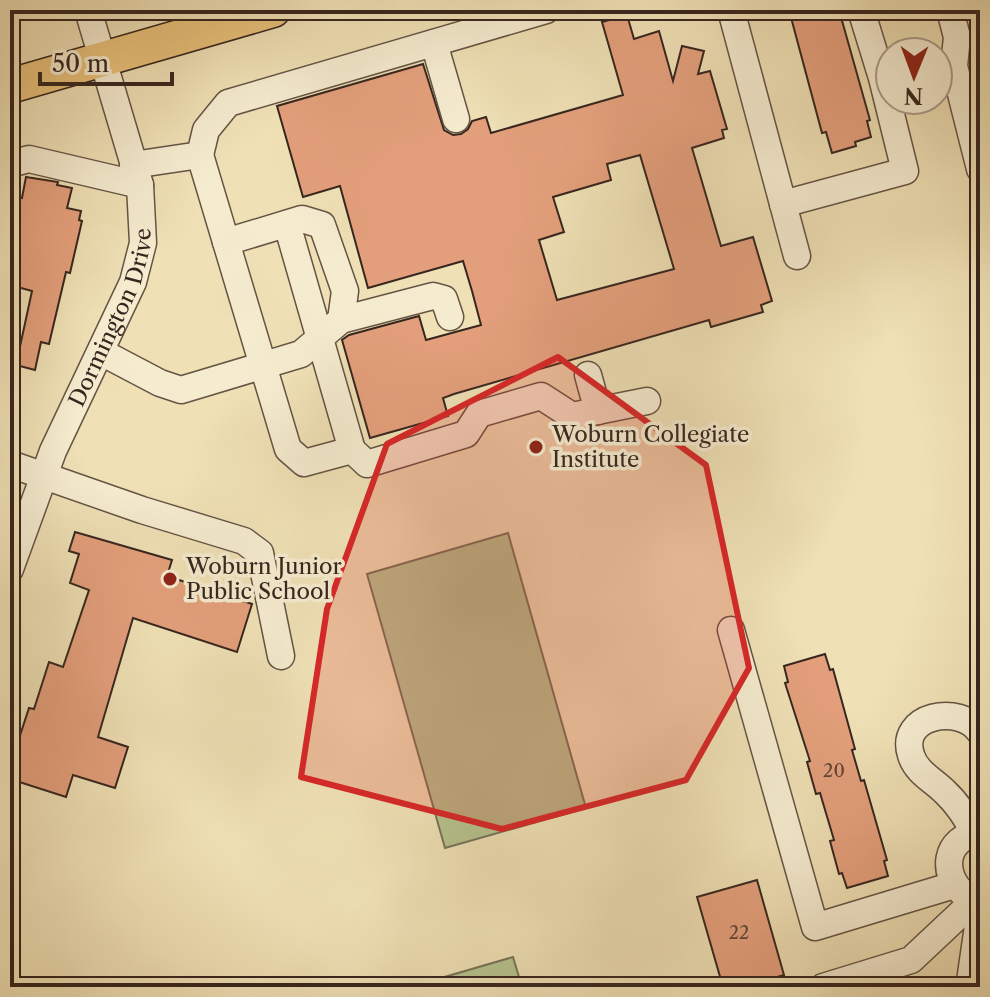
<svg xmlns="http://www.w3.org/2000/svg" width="990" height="997" font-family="'Libre Caslon Text',serif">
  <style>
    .green { fill: #b6c38f; stroke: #767457; stroke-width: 2 }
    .building { fill: #e39f7b; stroke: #37261f; stroke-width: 2; fill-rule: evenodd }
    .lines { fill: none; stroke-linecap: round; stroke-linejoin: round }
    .minor-casing { stroke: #655444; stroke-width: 29 }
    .major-casing { stroke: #37261f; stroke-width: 37 }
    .minor { stroke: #f5ebcf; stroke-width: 26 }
    .major { stroke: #e8c07a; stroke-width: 34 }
    .marked { fill: #d62828; fill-opacity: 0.2; stroke: #d62828; stroke-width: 6; stroke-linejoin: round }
    .poi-dot { fill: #8f2418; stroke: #f5ebcf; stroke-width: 3 }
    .labels { text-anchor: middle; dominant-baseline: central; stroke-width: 7; stroke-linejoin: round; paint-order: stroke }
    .number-label { font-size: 18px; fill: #624436 }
    .street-label { font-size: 22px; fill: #37261f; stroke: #f5ebcf }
    .poi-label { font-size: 22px; fill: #37261f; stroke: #f5ebcf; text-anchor: start }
  </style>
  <rect width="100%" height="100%" fill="#efe0b5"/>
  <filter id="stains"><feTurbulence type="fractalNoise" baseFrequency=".0025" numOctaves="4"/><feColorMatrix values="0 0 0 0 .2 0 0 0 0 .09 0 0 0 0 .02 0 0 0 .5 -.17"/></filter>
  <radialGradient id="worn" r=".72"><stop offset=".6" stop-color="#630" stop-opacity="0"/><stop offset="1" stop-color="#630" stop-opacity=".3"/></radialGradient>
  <g class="green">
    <polygon points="508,533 586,808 445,848 367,574"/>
    <polygon points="513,957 522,987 410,987"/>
  </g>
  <g class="building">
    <polygon points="789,10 839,10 870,120 867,121 871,137 855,142 856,146 832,153 826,132 822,133"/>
    <path d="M627,15L634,39L659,31L673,81L682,46L704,51L698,74L710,71L727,129L722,130L724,138L692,148L721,246L753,237L772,301L761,305L763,312L711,327L709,320L454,394L443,398L448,416L370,438L342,340L349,335L419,316L426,340L481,325L472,291L463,261L368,288L340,186L303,197L277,106L423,64L444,130L453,135L461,134L468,129L472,121L486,117L491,133L623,95L602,22ZM640,155L674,269L557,300L539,240L564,232L553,197L611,180L607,164Z"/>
    <polygon points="26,177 58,182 57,185 72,188 67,208 81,211 79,220 82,221 70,273 66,272 49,344 41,342 35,370 16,365 32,291 10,285 10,194 22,198"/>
    <polygon points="75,532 172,560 167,576 252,604 237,652 133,618 98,737 128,747 115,788 73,775 66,797 10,779 10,766 29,708 34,709 49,662 63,667 89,590 70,583 79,554 69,551"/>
    <polygon points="825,654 830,670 833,669 855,749 852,750 861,781 864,780 887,860 884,861 888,876 847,888 842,873 839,874 830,841 834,840 820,793 816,794 807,762 810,761 785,683 788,682 784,666"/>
    <polygon points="757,880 784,975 743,987 723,987 697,897"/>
  </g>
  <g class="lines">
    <g class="minor-casing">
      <g id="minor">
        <polyline points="731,10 797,256"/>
        <polyline points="950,10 957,37 954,66 980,169"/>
        <polyline points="434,43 456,119"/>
        <polyline points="200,155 288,449 304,463 352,450 367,464 466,434 479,414 541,396 572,416 647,401"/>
        <polyline points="10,164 29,159 140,185"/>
        <polyline points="133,165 200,155 206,130 228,103 546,10"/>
        <polyline points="783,204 905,171 882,78 862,13 865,10"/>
        <polyline points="287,224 352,450"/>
        <polyline points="226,242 302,219 322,225 345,291 341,320"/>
        <polyline points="101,352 160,383 181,390 301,354 341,320 433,296 444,299 450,317"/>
        <polyline points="588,375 598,411"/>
        <polyline points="10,464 142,510 244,541 260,553 281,656"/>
        <path id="s1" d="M10,569L53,451L133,282L143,243L140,185L88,10"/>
        <polyline points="731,630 815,927 954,885"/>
        <path d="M975,833C966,818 958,804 945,792C933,780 916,772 911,755C898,715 960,703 980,732"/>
        <path d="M965,895C940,875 944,837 980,833"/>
        <polyline points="823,987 911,960 976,899"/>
        <polyline points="971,987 970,981 980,912"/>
      </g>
    </g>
    <g class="major-casing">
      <polyline id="major" points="10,86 273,10"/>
    </g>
    <use href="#minor" class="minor"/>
    <use href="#major" class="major"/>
  </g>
  <path class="marked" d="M558,357L706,465L749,668L686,780L502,829L301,777L327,609L387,444Z"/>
  <g class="poi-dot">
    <circle cx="536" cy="447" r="8"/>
    <circle cx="170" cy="579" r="8"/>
  </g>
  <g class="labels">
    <g class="number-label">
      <text x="834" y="771">20</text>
      <text x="739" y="933">22</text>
    </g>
    <g class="street-label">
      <text stroke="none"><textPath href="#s1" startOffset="272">Dormington Drive</textPath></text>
    </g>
    <g class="poi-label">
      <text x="552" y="434">Woburn Collegiate<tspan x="552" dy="25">Institute</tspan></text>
      <text x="186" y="566">Woburn Junior<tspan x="186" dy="25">Public School</tspan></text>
    </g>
  </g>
  <rect width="990" height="997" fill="none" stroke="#efe0b5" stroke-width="40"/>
  <rect x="12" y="12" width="966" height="973" fill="none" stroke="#37261f" stroke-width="4"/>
  <rect x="20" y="20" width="950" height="957" fill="none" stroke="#37261f" stroke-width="2"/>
  <g transform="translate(914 76) rotate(181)"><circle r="38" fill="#f5ebcf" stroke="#a99c89" stroke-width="2"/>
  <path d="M0-6L14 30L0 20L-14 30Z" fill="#8f2418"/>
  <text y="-12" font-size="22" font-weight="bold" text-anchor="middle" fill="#37261f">N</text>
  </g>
  <path d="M40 72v12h132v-12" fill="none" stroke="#37261f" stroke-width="4"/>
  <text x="52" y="72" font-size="24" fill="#37261f" stroke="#f5ebcf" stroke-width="6" paint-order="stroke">50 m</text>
  <rect width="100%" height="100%" filter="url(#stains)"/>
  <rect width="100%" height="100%" fill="url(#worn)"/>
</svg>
